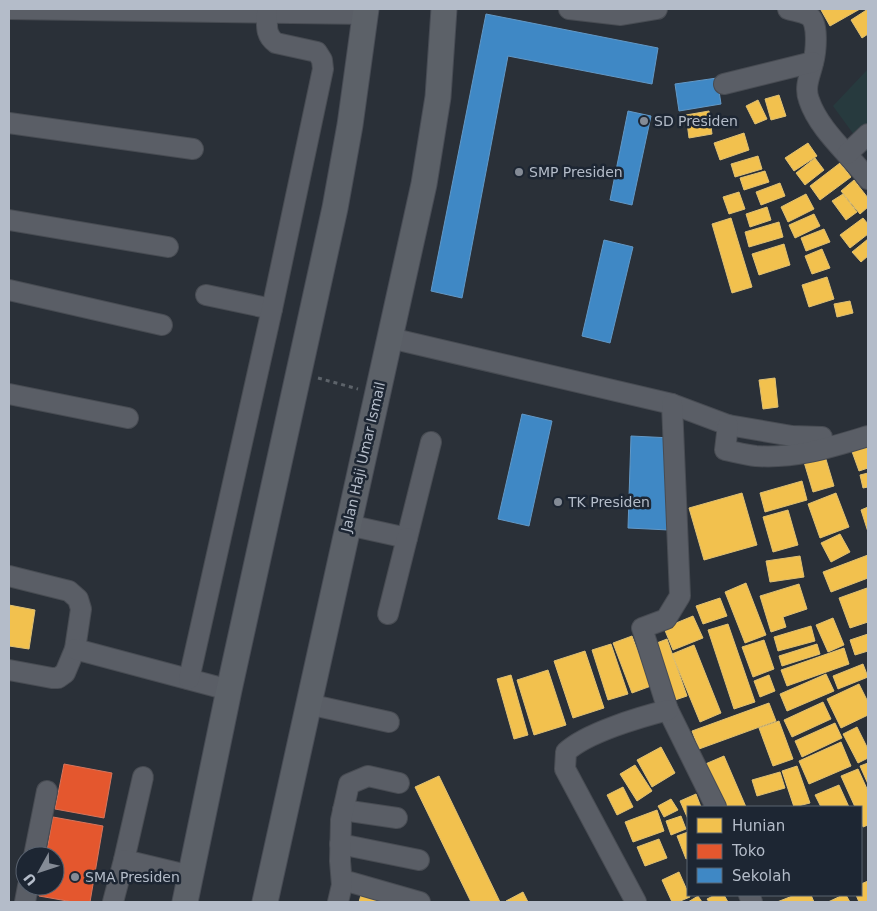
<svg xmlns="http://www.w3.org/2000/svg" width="877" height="911" font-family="'DejaVu Sans',sans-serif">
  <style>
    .green { fill: #273a3e }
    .homes { fill: #f2c14e; stroke: #dfc073 }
    .shops { fill: #e4572e; stroke: #d6755c }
    .schools { fill: #3f88c5; stroke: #6298c6 }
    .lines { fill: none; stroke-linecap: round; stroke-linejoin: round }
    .minor-casing { stroke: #484c53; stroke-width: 22 }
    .major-casing { stroke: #484c55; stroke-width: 27 }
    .path { stroke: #5d636a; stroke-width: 3; stroke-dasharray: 4 4; stroke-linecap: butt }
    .minor { stroke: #5a5e66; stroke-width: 20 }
    .major { stroke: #5c6168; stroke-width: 25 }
    .poi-dot { fill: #848b96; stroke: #1d2633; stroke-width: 2 }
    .labels { text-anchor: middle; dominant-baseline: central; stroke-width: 5; stroke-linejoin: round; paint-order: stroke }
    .poi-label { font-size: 14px; fill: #b4bcc9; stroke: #1d2633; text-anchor: start }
    .street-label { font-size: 14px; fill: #b4bcc9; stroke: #1d2633 }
  </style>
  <rect width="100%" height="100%" fill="#2a3038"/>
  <polygon class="green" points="868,69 868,154 833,106"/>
  <g class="homes">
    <polygon points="823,9 860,9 830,26 821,10"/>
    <polygon points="868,9 868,34 862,38 851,20"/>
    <polygon points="779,95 786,116 771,120 765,99"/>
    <polygon points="758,100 767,119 755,124 746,106"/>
    <polygon points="709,111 712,134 689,138 686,115"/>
    <polygon points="744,133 749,150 720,160 714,143"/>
    <polygon points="808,143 817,156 794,171 785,158"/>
    <polygon points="758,156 762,169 735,177 731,164"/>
    <polygon points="815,158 824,170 805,185 796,173"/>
    <polygon points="840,163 851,177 820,200 810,186"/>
    <polygon points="765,171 769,182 744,190 740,178"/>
    <polygon points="854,180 868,198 868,207 860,214 841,191"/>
    <polygon points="780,183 785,196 761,205 756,192"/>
    <polygon points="739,192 745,209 729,214 723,197"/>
    <polygon points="806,194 814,209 788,222 781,207"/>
    <polygon points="843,194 857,212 846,220 832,201"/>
    <polygon points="767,207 771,220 750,227 746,214"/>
    <polygon points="814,214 820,226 795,238 789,225"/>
    <polygon points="731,218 752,287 732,293 712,224"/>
    <polygon points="863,218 868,224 868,234 850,248 840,235"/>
    <polygon points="779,222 783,237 749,247 745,232"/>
    <polygon points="824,229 830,242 806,251 801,238"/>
    <polygon points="868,239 868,256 861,262 852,252"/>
    <polygon points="784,244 790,265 759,275 752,254"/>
    <polygon points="822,249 830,268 812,274 805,256"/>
    <polygon points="827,277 834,299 809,307 802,285"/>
    <polygon points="850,301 853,313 837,317 834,304"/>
    <polygon points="775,378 778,407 763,409 759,380"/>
    <polygon points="868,440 868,468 859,471 850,446"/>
    <polygon points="825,456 834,486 813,492 804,462"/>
    <polygon points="868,473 868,487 863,488 860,475"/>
    <polygon points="802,481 807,500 765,512 760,493"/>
    <polygon points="742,493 757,545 704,560 689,508"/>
    <polygon points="836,493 849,527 820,538 808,504"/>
    <polygon points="868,507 868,532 861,510"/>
    <polygon points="788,510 798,545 773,552 763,517"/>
    <polygon points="840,534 850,552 831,562 821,543"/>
    <polygon points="868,555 868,578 831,592 823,572"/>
    <polygon points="800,556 804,577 770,582 766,561"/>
    <polygon points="746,583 766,635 745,643 725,592"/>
    <polygon points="799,584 807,609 783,617 786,627 771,632 760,596"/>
    <polygon points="867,588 868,622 850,628 839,598"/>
    <polygon points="720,598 727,616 703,624 696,606"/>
    <polygon points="9,605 35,610 29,649 9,646"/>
    <polygon points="693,616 703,638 673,650 664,628"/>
    <polygon points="833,618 844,645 828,652 816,625"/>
    <polygon points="728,624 755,702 734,709 708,630"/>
    <polygon points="811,626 815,641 778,651 774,637"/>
    <polygon points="868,634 868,651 855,655 850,640"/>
    <polygon points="632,636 651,686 632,693 613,643"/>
    <polygon points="667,639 687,696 669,702 649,646"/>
    <polygon points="764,640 774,669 753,677 742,647"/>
    <polygon points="611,644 628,694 608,700 592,650"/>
    <polygon points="817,644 820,654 782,666 779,656"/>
    <polygon points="694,645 721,713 700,722 672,654"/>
    <polygon points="844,648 849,664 787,686 781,670"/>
    <polygon points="585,651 604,708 573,718 554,661"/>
    <polygon points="863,664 868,677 838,689 833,676"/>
    <polygon points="548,670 566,725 534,735 517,680"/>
    <polygon points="826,674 834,691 787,711 780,694"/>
    <polygon points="511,675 528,735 514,739 497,679"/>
    <polygon points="769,675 775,691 760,697 754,681"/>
    <polygon points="859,684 868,702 868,715 841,728 827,699"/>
    <polygon points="823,702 831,719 792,737 784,720"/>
    <polygon points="769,703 776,721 699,749 692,731"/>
    <polygon points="779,721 793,759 773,766 759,728"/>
    <polygon points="835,723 842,738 802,757 795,741"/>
    <polygon points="857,727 868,749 868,758 858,763 843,734"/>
    <polygon points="841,742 851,766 809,784 799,761"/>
    <polygon points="661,747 675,773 652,787 637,760"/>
    <polygon points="724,756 746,807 721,807 703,765"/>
    <polygon points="868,763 868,784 860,766"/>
    <polygon points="635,765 652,791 637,801 620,774"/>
    <polygon points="797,766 810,803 794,807 782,771"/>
    <polygon points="858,769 868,791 868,825 863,827 861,821 861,807 855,807 841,776"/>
    <polygon points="780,772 785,788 757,796 752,780"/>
    <polygon points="439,776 500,902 471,902 415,787"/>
    <polygon points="839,785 849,807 821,807 815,795"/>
    <polygon points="623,787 633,807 617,815 607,795"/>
    <polygon points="696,794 701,807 688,807 688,819 680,801"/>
    <polygon points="671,799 678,810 664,817 658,806"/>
    <polygon points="657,810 664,831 633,842 625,822"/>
    <polygon points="681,816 686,829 671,835 666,821"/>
    <polygon points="688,832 688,858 686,859 677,836"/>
    <polygon points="659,839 667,858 645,866 637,847"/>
    <polygon points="679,872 690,897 678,902 672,902 662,880"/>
    <polygon points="868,881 868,902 859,902 856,895 861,895 861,884"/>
    <polygon points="523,892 528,902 506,902 506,901"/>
    <polygon points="361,895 391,902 359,902"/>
    <polygon points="715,895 724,895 728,902 709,902 707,899"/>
    <polygon points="795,895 811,895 814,902 777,902"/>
    <polygon points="843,895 846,895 850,902 828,902"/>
    <polygon points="698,896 702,902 688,902"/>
  </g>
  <g class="shops">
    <polygon points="64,764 112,773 104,818 55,809"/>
    <polygon points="53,817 103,826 90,902 73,902 39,896 40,886 55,886 55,856 46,856"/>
  </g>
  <g class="schools">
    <polygon points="486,14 658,48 652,84 508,56 462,298 431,291"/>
    <polygon points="717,78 721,104 679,111 675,84"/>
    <polygon points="628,111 651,116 632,205 610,200"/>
    <polygon points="604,240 633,247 610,343 582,336"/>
    <polygon points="522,414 552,421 529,526 498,519"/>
    <polygon points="631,436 672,438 669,530 628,528"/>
  </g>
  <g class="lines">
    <g class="minor-casing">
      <g id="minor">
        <polyline points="9,9 366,14"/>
        <polyline points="569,9 621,15 657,9"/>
        <path d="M788,9C794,11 804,12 809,16C819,22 816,52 813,63C810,76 804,87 809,100C819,130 849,154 868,179"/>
        <polyline points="724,84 813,62"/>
        <polyline points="9,123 193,149"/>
        <polyline points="847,154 868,134"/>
        <polyline points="9,220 168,247"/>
        <polyline points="9,290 162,325"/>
        <polyline points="206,295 272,309"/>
        <polyline points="390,338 672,404 728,425 792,436 822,437"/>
        <polyline points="9,394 128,418"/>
        <polyline points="672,404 680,596 666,619 642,628 668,710 716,807"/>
        <path d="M728,425L725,450C735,452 746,455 756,456C795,459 832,447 868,436"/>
        <polyline points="348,525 407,538 431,442"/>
        <polyline points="9,576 69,591 78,599 81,609 75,649 65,673 58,678 52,678 9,670"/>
        <polyline points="388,614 407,538"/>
        <polyline points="75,649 229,690"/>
        <path d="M189,679L272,309L323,69L322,60L317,52L276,43C265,35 267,26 267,13"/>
        <polyline points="308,704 389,722"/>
        <polyline points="343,810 397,818"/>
        <polyline points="340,844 419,860"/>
        <polyline points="34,856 47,791"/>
        <polyline points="124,860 143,777"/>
        <polyline points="342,885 350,882 420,902"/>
        <polyline points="749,895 752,902"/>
        <polyline points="25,902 28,886"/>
        <polyline points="113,902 124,860 191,876"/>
        <polyline points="338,902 342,885 340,861 341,820 349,784 368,776 399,783"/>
        <path d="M636,902L565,769L566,752C586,733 640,717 668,710"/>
      </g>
    </g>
    <g class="major-casing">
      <g id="major">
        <polyline points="185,902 229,690 335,208 350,125 366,9"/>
        <polyline points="265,902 424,184 438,97 444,9"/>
      </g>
    </g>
    <polyline class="path" points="318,378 358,389"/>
    <use href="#minor" class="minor"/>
    <use href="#major" class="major"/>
  </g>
  <g class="poi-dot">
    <circle cx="644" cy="121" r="5"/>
    <circle cx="519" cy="172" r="5"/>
    <circle cx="558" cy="502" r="5"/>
    <circle cx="75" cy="877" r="5"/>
  </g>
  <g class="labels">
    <g class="poi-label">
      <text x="654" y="121">SD Presiden</text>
      <text x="529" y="172">SMP Presiden</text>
      <text x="568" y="502">TK Presiden</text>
      <text x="85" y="877">SMA Presiden</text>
    </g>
    <g class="street-label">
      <text transform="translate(363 457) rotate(-77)">Jalan Haji Umar Ismail</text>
    </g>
  </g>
  <rect width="877" height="911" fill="none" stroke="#b4bcc9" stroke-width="20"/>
  <rect x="687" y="806" width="175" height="90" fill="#1d2633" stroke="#59626f"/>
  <rect x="697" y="818" width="25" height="15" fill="#f2c14e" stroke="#59626f"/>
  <text x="732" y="831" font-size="15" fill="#b4bcc9">Hunian</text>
  <rect x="697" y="844" width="25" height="15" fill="#e4572e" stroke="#59626f"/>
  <text x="732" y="856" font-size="15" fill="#b4bcc9">Toko</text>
  <rect x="697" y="868" width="25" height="15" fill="#3f88c5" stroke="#59626f"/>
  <text x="732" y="881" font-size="15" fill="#b4bcc9">Sekolah</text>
  <g transform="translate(40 871) rotate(230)"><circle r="24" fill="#1d2633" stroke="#59626f"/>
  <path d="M0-4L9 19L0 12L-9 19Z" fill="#848b96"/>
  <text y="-8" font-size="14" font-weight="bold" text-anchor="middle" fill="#b4bcc9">U</text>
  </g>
</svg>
